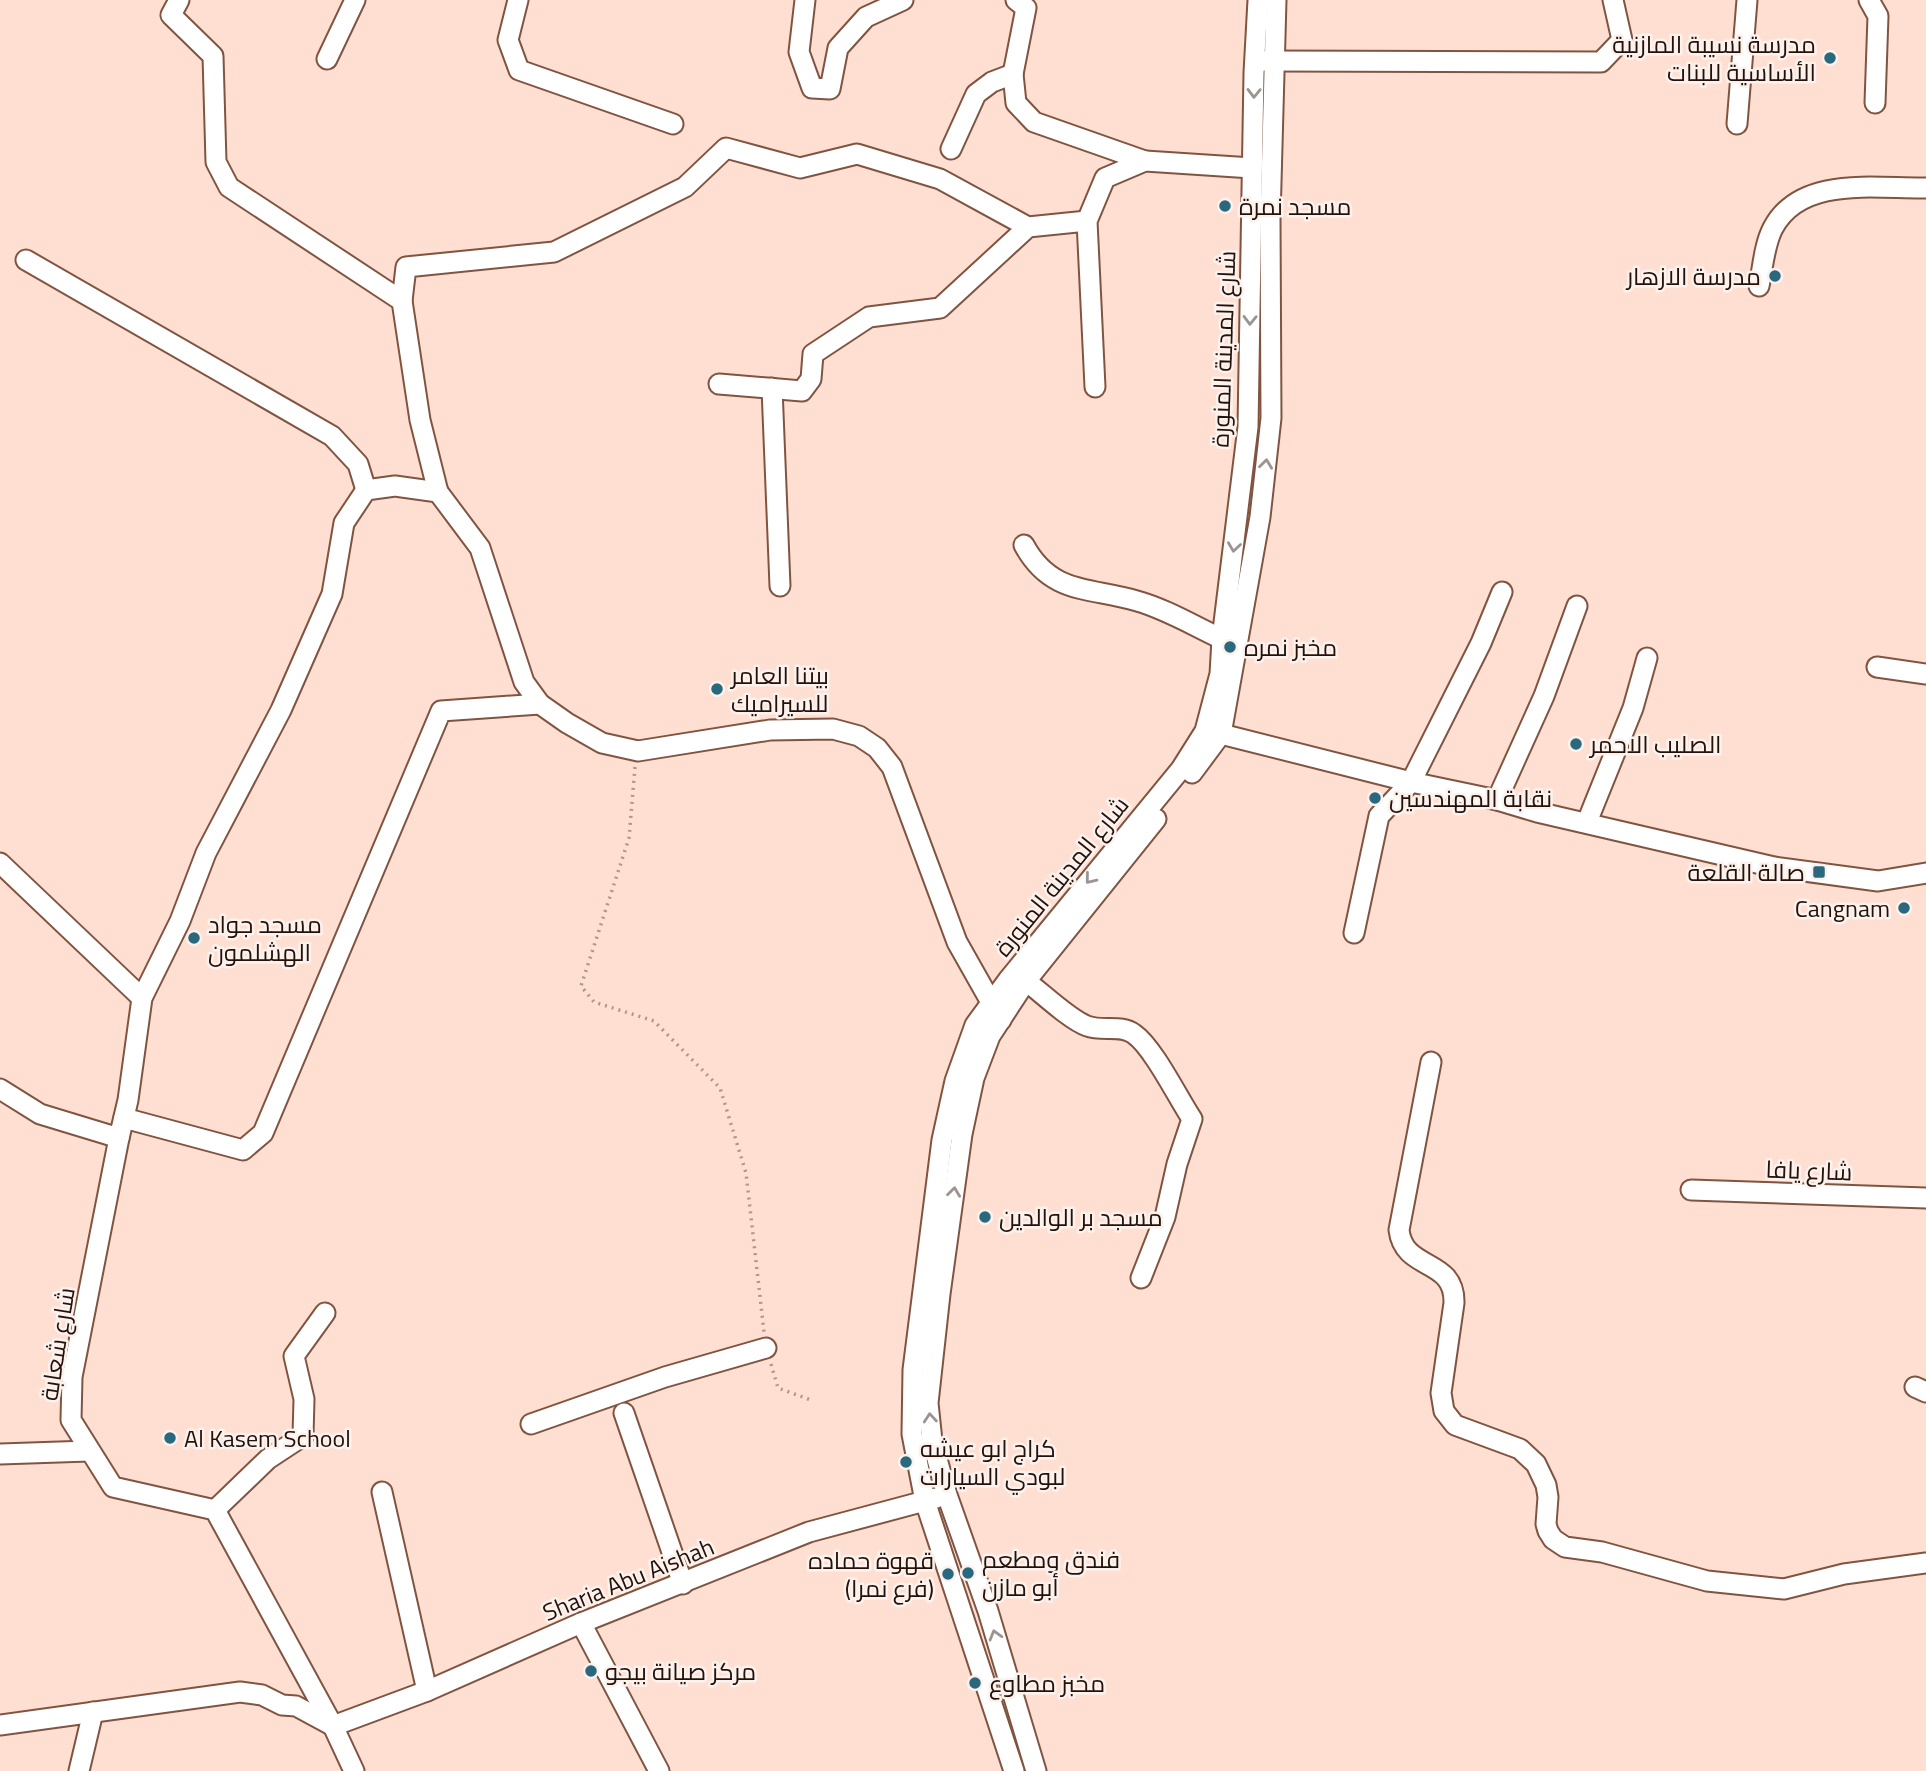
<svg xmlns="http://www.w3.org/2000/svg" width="1926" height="1771" font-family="'Titillium Web',Cairo,sans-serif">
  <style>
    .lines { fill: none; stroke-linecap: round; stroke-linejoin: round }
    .minor-casing { stroke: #805441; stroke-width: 23 }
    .path { stroke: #b1968c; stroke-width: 3.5; stroke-dasharray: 2 5; stroke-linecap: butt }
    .minor { stroke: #fff; stroke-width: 19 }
    .oneway { stroke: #9c9491 }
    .poi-dot { fill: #29687d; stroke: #fcf2ed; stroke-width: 2.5 }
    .labels { text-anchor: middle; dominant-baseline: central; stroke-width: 5; stroke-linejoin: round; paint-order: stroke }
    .poi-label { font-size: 24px; fill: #23110a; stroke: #fcf2ed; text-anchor: start }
    .street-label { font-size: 24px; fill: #23110a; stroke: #fcf2ed }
  </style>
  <rect width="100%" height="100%" fill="#ffdfd2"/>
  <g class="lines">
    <g class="minor-casing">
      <g id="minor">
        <polyline points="179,0 171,15 213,56 216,162 229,187 402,301 420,420 438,492"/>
        <polyline points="518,0 508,40 519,70 673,124"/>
        <polyline points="805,0 799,52 812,88 830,89 838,48 866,17 903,0"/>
        <polyline points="1016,0 1026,8 1013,74 1016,103 1034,122 1145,161"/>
        <polyline points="1869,0 1878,16 1875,103"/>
        <polyline points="327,59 355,0"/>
        <polyline points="1263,61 1601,62 1622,40 1613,0"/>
        <polyline points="1737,124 1747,0"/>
        <polyline points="951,149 976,94 992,82 1013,74"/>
        <polyline points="26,260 332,436 358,464 366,490"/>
        <path d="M1759,286C1763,267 1764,245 1773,228C1801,175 1876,189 1926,188"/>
        <polyline points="402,301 406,267 554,252 685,187 726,148 800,168 857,154 940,179 1028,227"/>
        <polyline points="719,384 802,391 811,379 813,354 869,317 940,308 1028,227 1087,221"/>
        <polyline points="1095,387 1087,221 1105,178 1145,161 1252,168"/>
        <polyline points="772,388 780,586"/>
        <path d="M1024,545C1051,595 1090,587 1137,601C1166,609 1194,626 1222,639"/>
        <polyline points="1877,667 1926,674"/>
        <polyline points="1221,734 1411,782 1497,800 1537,812 1774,867 1878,881 1926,873"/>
        <polyline points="1192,773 1221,734 1260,517 1271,418 1270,219 1276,0"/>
        <polyline points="1497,800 1544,696 1577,606"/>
        <polyline points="1587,822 1633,708 1647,658"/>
        <polyline points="0,863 142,998"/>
        <polyline points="1354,933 1379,816 1411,782 1481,643 1502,592"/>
        <path d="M1026,981C1042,993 1070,1020 1087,1026C1103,1032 1121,1024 1134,1034C1153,1047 1178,1098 1192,1119L1177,1164L1165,1217L1141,1278"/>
        <path d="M1431,1062L1399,1230C1404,1272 1455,1257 1454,1303L1441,1393L1444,1411L1455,1425L1520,1449L1536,1464L1546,1485L1548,1497L1546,1524L1548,1531L1553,1539L1565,1547L1602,1552L1707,1581L1784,1589L1844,1574L1926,1563"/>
        <polyline points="0,1089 40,1114 119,1138"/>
        <polyline points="124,1118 243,1150 263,1133 441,711 540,704"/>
        <polyline points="1691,1190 1926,1198"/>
        <polyline points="1915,1387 1926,1392"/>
        <polyline points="624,1413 683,1584"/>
        <polyline points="531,1424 665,1377 766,1348"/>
        <polyline points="0,1454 89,1451"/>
        <polyline points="382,1492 427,1691"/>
        <polyline points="215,1510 268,1459 303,1436 304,1399 294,1356 325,1313"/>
        <polyline points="581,1623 659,1771"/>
        <polyline points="0,1725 240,1692 262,1695 282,1705 296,1706 333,1726 427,1691 581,1623 809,1532 936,1498"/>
        <polyline points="79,1771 93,1712"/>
        <polyline points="354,1771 333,1726 215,1510 113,1487 71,1420 72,1377 119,1138 128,1100 142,998 180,921 206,853 281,710 332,594 344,523 366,490 395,486 438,492 480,548 524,682 540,704 567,723 602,743 638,751 770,730 833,729 859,736 877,748 892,767 957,942 1001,1020"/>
        <polyline points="1014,1771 925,1501 912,1434 913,1370 942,1140 955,1081 975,1025 1008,980 1181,769 1205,731 1220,674 1222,639 1248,427 1254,73 1258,0"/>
        <polyline points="1036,1771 988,1611 947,1495 932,1441 928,1403 940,1294 962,1134 974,1078 990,1036 1026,981 1156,819"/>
      </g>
    </g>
    <g class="path">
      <polyline points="635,767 629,838 581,986 594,1002 654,1021 720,1088 746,1173 764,1332"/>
      <polyline points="771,1364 778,1388 811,1400"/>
    </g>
    <use href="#minor" class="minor"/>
  </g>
  <defs><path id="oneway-chevron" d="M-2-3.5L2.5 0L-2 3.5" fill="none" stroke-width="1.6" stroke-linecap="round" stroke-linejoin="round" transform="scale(1.75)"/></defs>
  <g class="oneway">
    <use href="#oneway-chevron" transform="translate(1254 93) rotate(91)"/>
    <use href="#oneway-chevron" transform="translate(1250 320) rotate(91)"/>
    <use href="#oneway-chevron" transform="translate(1266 464) rotate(-83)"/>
    <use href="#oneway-chevron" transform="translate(1234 547) rotate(98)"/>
    <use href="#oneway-chevron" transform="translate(1090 879) rotate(129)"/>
    <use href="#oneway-chevron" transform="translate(954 1192) rotate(-83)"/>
    <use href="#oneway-chevron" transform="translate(930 1418) rotate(-95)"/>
    <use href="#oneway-chevron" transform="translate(995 1635) rotate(-106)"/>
  </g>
  <g class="poi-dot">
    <circle cx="1830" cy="58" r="7"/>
    <circle cx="1225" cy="206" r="7"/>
    <circle cx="1775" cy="276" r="7"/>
    <circle cx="1230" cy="647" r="7"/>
    <circle cx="717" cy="689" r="7"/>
    <circle cx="1576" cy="744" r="7"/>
    <circle cx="1375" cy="798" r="7"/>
    <rect x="1812" y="865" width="14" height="14" rx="3.5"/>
    <circle cx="1904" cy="908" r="7"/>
    <circle cx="194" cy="938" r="7"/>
    <circle cx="985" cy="1217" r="7"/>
    <circle cx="170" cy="1438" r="7"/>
    <circle cx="906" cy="1462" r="7"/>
    <circle cx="968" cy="1573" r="7"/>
    <circle cx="948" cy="1574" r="7"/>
    <circle cx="591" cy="1671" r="7"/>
    <circle cx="975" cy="1683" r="7"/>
  </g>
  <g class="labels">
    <g class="poi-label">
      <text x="1816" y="44" text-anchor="end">مدرسة نسيبة المازنية<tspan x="1816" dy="28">الأساسية للبنات</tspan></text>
      <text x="1239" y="206">مسجد نمرة</text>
      <text x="1761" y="276" text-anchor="end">مدرسة الازهار</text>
      <text x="1244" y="647">مخبز نمره</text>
      <text x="731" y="675">بيتنا العامر<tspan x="731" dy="28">للسيراميك</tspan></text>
      <text x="1590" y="744">الصليب الاحمر</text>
      <text x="1389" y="798">نقابة المهندسين</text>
      <text x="1805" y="872" text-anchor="end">صالة القلعة</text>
      <text x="1890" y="908" text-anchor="end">Cangnam</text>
      <text x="208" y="924">مسجد جواد<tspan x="208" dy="28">الهشلمون</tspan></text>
      <text x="999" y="1217">مسجد بر الوالدين</text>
      <text x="184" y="1438">Al Kasem School</text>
      <text x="920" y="1448">كراج ابو عيشه<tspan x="920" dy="28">لبودي السيارات</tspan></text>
      <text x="982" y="1559">فندق ومطعم<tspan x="982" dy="28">أبو مازن</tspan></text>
      <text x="934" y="1560" text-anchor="end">قهوة حماده<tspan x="934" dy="28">(فرع نمرا)</tspan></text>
      <text x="605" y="1671">مركز صيانة بيجو</text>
      <text x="989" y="1683">مخبز مطاوع</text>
    </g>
    <g class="street-label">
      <text transform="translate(1223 349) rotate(-88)">شارع المدينة المنورة</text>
      <text transform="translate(1061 876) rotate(-51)">شارع المدينة المنورة</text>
      <text transform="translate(1809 1170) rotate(2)">شارع يافا</text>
      <text transform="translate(57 1344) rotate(-81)">شارع شعابة</text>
      <text transform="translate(628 1579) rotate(-22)">Sharia Abu Aishah</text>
    </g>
  </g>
</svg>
